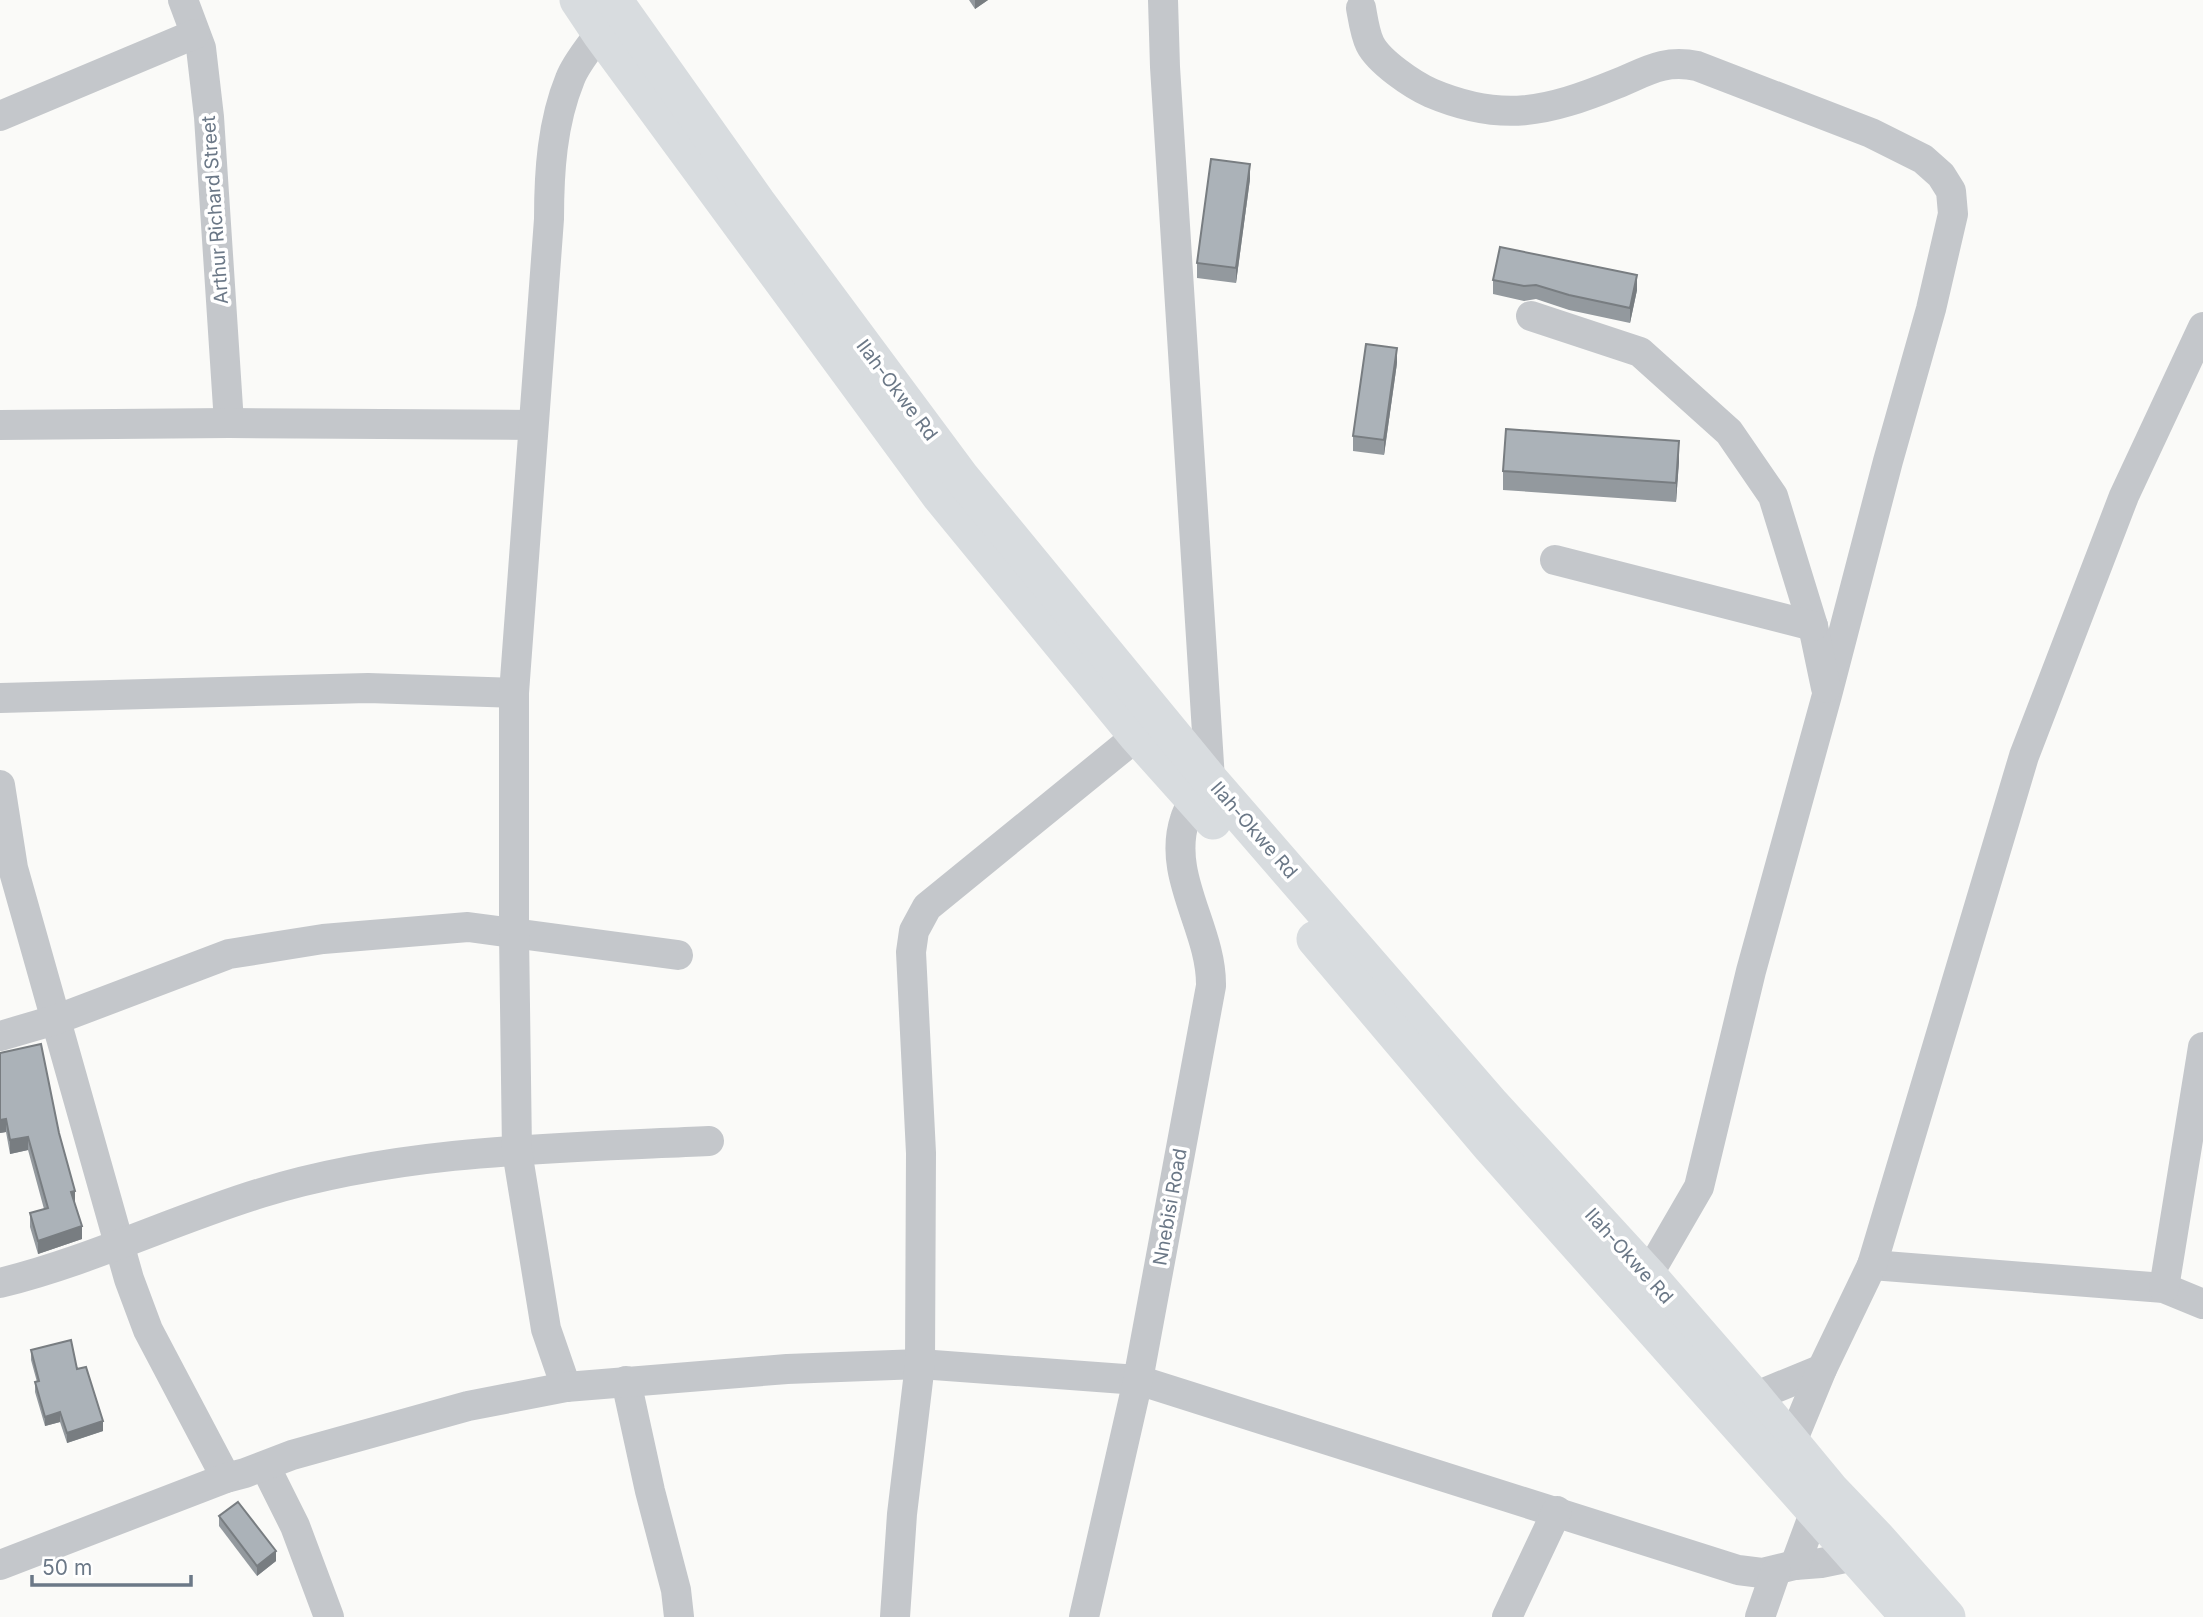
<svg xmlns="http://www.w3.org/2000/svg" width="2203" height="1617" font-family="Inter,sans-serif">
  <style>
    .lines { fill: none; stroke-linecap: round; stroke-linejoin: round }
    .minor { stroke: #c4c7cb; stroke-width: 30 }
    .major { stroke: #d8dcdf; stroke-width: 37 }
    .wall { fill: #93999e }
    .shaded-wall { fill: #787d81 }
    .building { fill: #abb2b8; stroke: #787d81; stroke-width: 2 }
    .labels { text-anchor: middle; dominant-baseline: central; stroke-width: 7; stroke-linejoin: round; paint-order: stroke }
    .street-label { font-size: 19px; fill: #6b7887; stroke: #fff }
  </style>
  <rect width="100%" height="100%" fill="#fafaf8"/>
  <g class="lines">
    <g class="minor">
      <polyline points="183,0 201,48 209,117 229,423"/>
      <polyline points="1163,0 1165,67 1210,780"/>
      <path d="M1361,8C1363,19 1365,34 1370,44C1379,62 1413,85 1431,93C1502,123 1547,112 1616,84C1646,72 1663,59 1697,66L1871,133L1923,159L1941,175L1951,191L1953,214L1931,309L1888,461L1827,695L1751,971L1699,1187L1648,1275"/>
      <polyline points="0,116 195,34"/>
      <polyline points="1531,316 1640,352 1729,432 1773,496 1813,626 1826,688"/>
      <polyline points="0,425 229,423 533,425"/>
      <polyline points="1555,560 1813,626"/>
      <polyline points="0,698 368,688 514,693"/>
      <polyline points="0,785 13,868 129,1279 148,1330 226,1478"/>
      <polyline points="0,1036 55,1020 229,954 323,939 468,927 678,955"/>
      <polyline points="1872,1265 2164,1288 2203,1304"/>
      <path d="M0,1283C90,1261 173,1220 261,1193C403,1149 561,1148 709,1141"/>
      <polyline points="2164,1288 2203,1047"/>
      <polyline points="626,1381 650,1491 676,1590 679,1617"/>
      <path d="M566,1387L546,1329L517,1151L514,933V693L549,219C549,172 552,123 570,79C576,63 590,47 600,33"/>
      <polyline points="1754,1397 1822,1369"/>
      <polyline points="1791,1444 1822,1369 1872,1265 2024,756 2124,496 2203,327"/>
      <polyline points="265,1466 295,1526 329,1617"/>
      <polyline points="0,1565 226,1478 245,1473 292,1455 468,1406 566,1387 787,1369 920,1364 1138,1380 1738,1570 1762,1573 1795,1565 1821,1563 1855,1556 1869,1545"/>
      <polyline points="1795,1565 1815,1511 1826,1495"/>
      <polyline points="895,1617 902,1514 920,1364 921,1153 911,952 914,931 927,907 1137,736"/>
      <path d="M1084,1617L1138,1380L1211,986C1212,929 1166,876 1185,819C1187,812 1191,806 1194,799"/>
      <polyline points="1507,1617 1557,1511"/>
      <polyline points="1760,1617 1776,1571"/>
    </g>
    <g class="major">
      <polyline points="578,0 600,33 940,496 1137,736 1213,821"/>
      <polyline points="614,0 757,202 961,477 1210,780 1492,1105 1648,1275 1754,1397 1831,1490 1877,1538 1947,1617"/>
      <polyline points="1315,939 1491,1147 1909,1617"/>
    </g>
  </g>
  <g class="wall">
    <polygon points="969,0 988,0 975,9"/>
    <polygon points="1250,179 1236,283 1197,278 1197,263"/>
    <polygon points="1493,280 1637,290 1630,323 1569,310 1536,299 1524,301 1493,294"/>
    <polygon points="1397,363 1384,455 1353,451 1353,436"/>
    <polygon points="1679,461 1676,502 1503,490 1503,471"/>
    <polygon points="0,1053 75,1204 82,1239 38,1254 30,1227 30,1213 44,1209 28,1150 10,1154 6,1132 0,1133"/>
    <polygon points="31,1350 77,1369 103,1431 67,1443 60,1422 45,1426 35,1392 35,1382 37,1382 31,1360"/>
    <polygon points="219,1516 276,1561 257,1576 219,1526"/>
  </g>
  <g class="shaded-wall">
    <polygon points="975,0 988,0 975,9"/>
    <polygon points="1250,164 1250,179 1236,283 1236,268"/>
    <polygon points="1637,275 1637,290 1630,323 1630,308"/>
    <polygon points="1397,348 1397,363 1384,455 1384,440"/>
    <polygon points="1679,441 1679,461 1676,502 1676,483"/>
    <polygon points="6,1119 6,1132 0,1133 0,1120"/>
    <polygon points="28,1137 28,1150 10,1154 10,1140"/>
    <polygon points="75,1191 75,1204 71,1192"/>
    <polygon points="82,1226 82,1239 38,1254 38,1241"/>
    <polygon points="60,1412 60,1422 45,1426 45,1417"/>
    <polygon points="103,1421 103,1431 67,1443 67,1433"/>
    <polygon points="276,1551 276,1561 257,1576 257,1566"/>
  </g>
  <g class="building">
    <polygon points="1211,159 1250,164 1236,268 1197,263"/>
    <polygon points="1500,247 1637,275 1630,308 1569,295 1536,285 1524,286 1493,280"/>
    <polygon points="1366,344 1397,348 1384,440 1353,436"/>
    <polygon points="1506,429 1679,441 1676,483 1503,471"/>
    <polygon points="41,1044 59,1133 75,1191 71,1192 82,1226 38,1241 30,1213 48,1208 28,1137 10,1140 6,1119 0,1120 0,1053"/>
    <polygon points="71,1340 77,1369 86,1367 103,1421 67,1433 60,1412 45,1417 35,1382 39,1381 31,1350"/>
    <polygon points="238,1502 276,1551 257,1566 219,1516"/>
  </g>
  <g class="labels">
    <g class="street-label">
      <text transform="translate(215 210) rotate(-94)">Arthur Richard Street</text>
      <text transform="translate(897 390) rotate(53)">Ilah-Okwe Rd</text>
      <text transform="translate(1254 830) rotate(49)">Ilah-Okwe Rd</text>
      <text transform="translate(1170 1207) rotate(-80)">Nnebisi Road</text>
      <text transform="translate(1629 1256) rotate(48)">Ilah-Okwe Rd</text>
    </g>
  </g>
  <path d="M32 1575v10h159v-10" fill="none" stroke="#6b7887" stroke-width="3.5"/>
  <text x="42" y="1575" font-size="21" fill="#6b7887" stroke="#ffffff" stroke-width="5" paint-order="stroke">50 m</text>
</svg>
